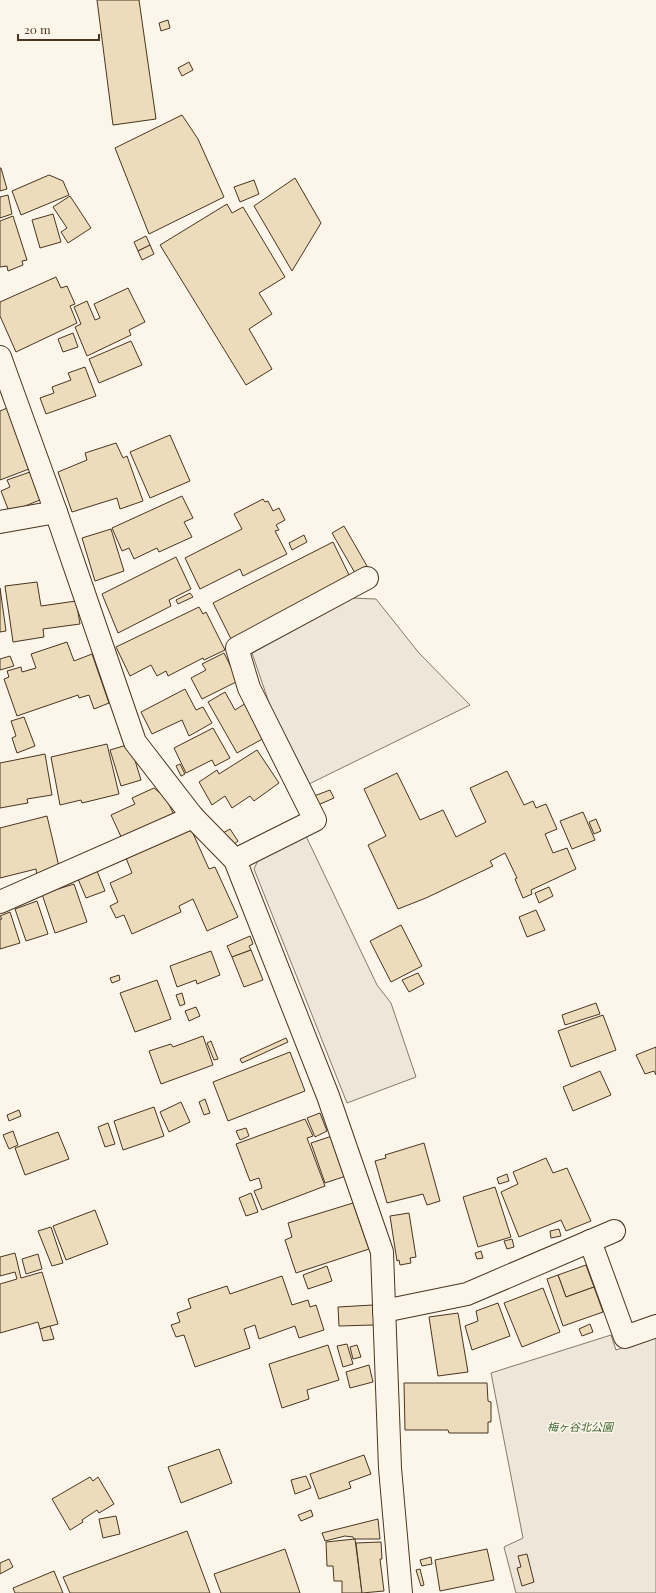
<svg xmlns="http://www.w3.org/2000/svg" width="656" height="1593" font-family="'Playfair Display','Noto Sans JP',serif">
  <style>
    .green { fill: #ede6d9; stroke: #887966 }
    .building { fill: #ecdcbc; stroke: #4a3520 }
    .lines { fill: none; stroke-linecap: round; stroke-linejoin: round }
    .minor-casing { stroke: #4a3520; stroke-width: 24 }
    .minor { stroke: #fbf6e9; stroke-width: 22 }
    .labels { text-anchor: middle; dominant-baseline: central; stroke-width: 3; stroke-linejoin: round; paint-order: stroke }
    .park-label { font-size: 11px; font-style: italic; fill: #436837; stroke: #fbf6e9 }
  </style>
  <rect width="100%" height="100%" fill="#fbf6e9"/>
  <g class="green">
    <polygon points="351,598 376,599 419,653 470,705 309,784 278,729 252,653"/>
    <polygon points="305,834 377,985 391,1003 416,1077 347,1103 254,869 260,856"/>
    <polygon points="611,1335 616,1350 656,1336 656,1593 516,1593 504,1547 523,1538 491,1373"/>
  </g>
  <g class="building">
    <polygon points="97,0 139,0 156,119 113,125"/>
    <polygon points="168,20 170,28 161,31 159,23"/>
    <polygon points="189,62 193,70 182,76 178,68"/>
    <polygon points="182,115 198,139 224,197 149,234 115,148"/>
    <polygon points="0,168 1,168 7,189 0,191"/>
    <polygon points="49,175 63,181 69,195 21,215 12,191"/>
    <polygon points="295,178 321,223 292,271 254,206"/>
    <polygon points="254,180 259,194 240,202 234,187"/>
    <polygon points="8,195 12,214 0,218 0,197"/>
    <polygon points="70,196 91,228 68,243 61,232 67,228 53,207"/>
    <polygon points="227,204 232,213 243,207 285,277 259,293 272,314 249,329 272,369 246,385 160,245"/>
    <polygon points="53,214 61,242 40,248 32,220"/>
    <polygon points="13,216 27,260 22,261 23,265 8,271 7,266 0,267 0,221"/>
    <polygon points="146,236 150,245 138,251 134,242"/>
    <polygon points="150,245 154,254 142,260 138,251"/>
    <polygon points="56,277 61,288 67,286 75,304 70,306 77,323 16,352 0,316 0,302"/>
    <polygon points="128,288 145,322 129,330 131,335 87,356 75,327 81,324 74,307 87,301 95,320 100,318 94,304"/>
    <polygon points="73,333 78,347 63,352 58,339"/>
    <polygon points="131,341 142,365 99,383 89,359"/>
    <polygon points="85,367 96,396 46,414 40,398 54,393 52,387 71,380 68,373"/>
    <polygon points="7,408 29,469 0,480 0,411"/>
    <polygon points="170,435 190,481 150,498 130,452"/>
    <polygon points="116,443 123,458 127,456 143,501 120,509 117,498 72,512 58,472 87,460 85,453"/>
    <polygon points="30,472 40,500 20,508 8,509 1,491 10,487 7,480"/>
    <polygon points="182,496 193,518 184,522 192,537 159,552 157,548 134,559 129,548 122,551 112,528"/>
    <polygon points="263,499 265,502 268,501 273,511 279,508 285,520 276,525 279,530 275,531 287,554 243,576 240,569 200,589 185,558 242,529 234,514"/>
    <polygon points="344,526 367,566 355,573 332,533"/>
    <polygon points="111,529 124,571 95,581 82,538"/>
    <polygon points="304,535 307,542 292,550 289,543"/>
    <polygon points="333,542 352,581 233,643 213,603"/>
    <polygon points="176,557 191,589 169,600 171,606 118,633 102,594"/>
    <polygon points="37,582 41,606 76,601 80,624 43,629 44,637 13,642 5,586"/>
    <polygon points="0,588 6,631 0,632"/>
    <polygon points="190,593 193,597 178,604 176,600"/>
    <polygon points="199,607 203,614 206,612 225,650 204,660 203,658 168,676 166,671 157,676 151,665 130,676 116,647"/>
    <polygon points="67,642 74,661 92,654 109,703 94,709 89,695 79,698 78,695 17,716 4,679 9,677 7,671 21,667 22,672 36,668 31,654"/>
    <polygon points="224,653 238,681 202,699 191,678 206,670 202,664"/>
    <polygon points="10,656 14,666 0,670 0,659"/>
    <polygon points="185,689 196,710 203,707 212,723 189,736 182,720 152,734 141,712"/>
    <polygon points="225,692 235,710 246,703 266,737 237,753 208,702"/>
    <polygon points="24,717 35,746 17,753 12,738 16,736 11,721"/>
    <polygon points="213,728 230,758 215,766 212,760 186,773 174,748"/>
    <polygon points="107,744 119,794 82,803 81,800 60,805 51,757"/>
    <polygon points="130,744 141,780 121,786 110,750"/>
    <polygon points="257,750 279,783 254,801 250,796 232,808 225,796 212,805 199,782 217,770 219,774"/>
    <polygon points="45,754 52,795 27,799 28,803 0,808 0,763"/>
    <polygon points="180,764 185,774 181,776 176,766"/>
    <polygon points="507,771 524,805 533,801 536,808 546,804 557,829 545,834 553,853 567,848 576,869 531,890 532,894 523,898 515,879 517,878 505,853 490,861 493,866 426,898 398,909 368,845 386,836 364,789 397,773 420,820 443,810 456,837 486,822 470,788"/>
    <polygon points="154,788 166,798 175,817 123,841 111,815 135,804 132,798"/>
    <polygon points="330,790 334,798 318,805 314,796"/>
    <polygon points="583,812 595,840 572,849 560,821"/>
    <polygon points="47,816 60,871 37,877 36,869 0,878 0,828"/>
    <polygon points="596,819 601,831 594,834 589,822"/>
    <polygon points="191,829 209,869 215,867 238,917 207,931 193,899 179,906 181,912 132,934 124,915 116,918 110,906 118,902 110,883 132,873 126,858"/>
    <polygon points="230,829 238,841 232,846 223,833"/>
    <polygon points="97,871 105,891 86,898 78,879"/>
    <polygon points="74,884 87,922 55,933 42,894"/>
    <polygon points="549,887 553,896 539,903 535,893"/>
    <polygon points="37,901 48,934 26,941 15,909"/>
    <polygon points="536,910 545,930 527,937 519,917"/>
    <polygon points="10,912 20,943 0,949 0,919 2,919 0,916"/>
    <polygon points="401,925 422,966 391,982 370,941"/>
    <polygon points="250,936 253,944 249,946 251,950 232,957 227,946"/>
    <polygon points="251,950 263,980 244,987 232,957"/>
    <polygon points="211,951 220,975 197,984 196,980 177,987 170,966"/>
    <polygon points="418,973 424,984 409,992 402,980"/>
    <polygon points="119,975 120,980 112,983 110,978"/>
    <polygon points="157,980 171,1019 135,1032 120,993"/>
    <polygon points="182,993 185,1004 180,1006 176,995"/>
    <polygon points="596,1003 600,1014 565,1025 562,1015"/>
    <polygon points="196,1007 200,1016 189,1021 185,1011"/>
    <polygon points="603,1015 616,1050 571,1067 558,1031"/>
    <polygon points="203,1036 213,1065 161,1084 149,1051 171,1044 173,1047"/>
    <polygon points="286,1038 288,1042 242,1063 240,1059"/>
    <polygon points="211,1041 218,1059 214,1060 207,1043"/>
    <polygon points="656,1047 656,1075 654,1071 645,1074 636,1055"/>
    <polygon points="290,1052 305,1091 228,1121 213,1082"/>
    <polygon points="600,1071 611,1095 573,1111 563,1087"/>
    <polygon points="205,1099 210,1113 204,1115 199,1102"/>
    <polygon points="181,1102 190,1122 169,1132 160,1112"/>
    <polygon points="154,1107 164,1136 123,1150 114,1121"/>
    <polygon points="19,1110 21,1116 9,1121 7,1115"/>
    <polygon points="320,1113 327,1131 315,1137 307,1118"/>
    <polygon points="305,1119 313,1136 307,1138 325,1186 262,1210 254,1191 262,1188 259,1178 250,1181 236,1144"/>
    <polygon points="108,1123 115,1144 105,1147 98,1127"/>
    <polygon points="246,1128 249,1136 240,1140 236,1131"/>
    <polygon points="13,1131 18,1145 9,1149 3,1135"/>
    <polygon points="58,1132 69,1159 25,1175 15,1148"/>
    <polygon points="332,1136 346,1176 325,1183 311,1143"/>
    <polygon points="424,1143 440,1201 427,1205 423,1194 387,1203 375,1161 386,1158 385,1155"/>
    <polygon points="546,1158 553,1173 567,1168 591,1221 566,1231 561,1220 519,1237 501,1192 518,1184 513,1172"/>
    <polygon points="507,1174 509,1181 499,1184 497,1178"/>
    <polygon points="495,1187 511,1237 478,1247 463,1197"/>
    <polygon points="251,1193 258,1212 246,1216 239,1198"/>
    <polygon points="353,1203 369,1249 296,1273 285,1240 292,1237 288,1223"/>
    <polygon points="95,1210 108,1244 66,1260 53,1226"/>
    <polygon points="409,1213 416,1257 410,1258 411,1263 400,1265 399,1260 397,1261 390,1216"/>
    <polygon points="51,1227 63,1263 52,1266 38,1231"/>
    <polygon points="559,1229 561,1236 551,1238 550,1231"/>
    <polygon points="512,1239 514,1247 507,1249 504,1241"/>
    <polygon points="481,1251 483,1258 477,1259 475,1253"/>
    <polygon points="15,1253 21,1278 42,1272 58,1324 40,1329 38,1322 0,1333 0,1284 17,1279 15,1272 0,1276 0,1257"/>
    <polygon points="38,1254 42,1269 26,1274 22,1259"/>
    <polygon points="586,1265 594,1287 566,1297 558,1275"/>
    <polygon points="327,1266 332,1281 308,1289 303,1275"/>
    <polygon points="558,1275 566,1297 594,1287 603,1312 563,1326 547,1279"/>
    <polygon points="282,1276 292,1305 308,1300 310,1307 316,1305 324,1330 299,1338 295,1326 259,1339 255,1325 244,1329 250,1348 195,1367 184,1335 176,1337 171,1325 180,1322 177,1313 191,1308 188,1299 227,1286 230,1294"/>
    <polygon points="543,1288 560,1332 522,1347 504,1303"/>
    <polygon points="498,1303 510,1336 472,1350 465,1326 478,1321 476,1311"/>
    <polygon points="373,1305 374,1325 339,1326 338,1307"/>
    <polygon points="458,1313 468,1372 438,1376 429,1317"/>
    <polygon points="590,1324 593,1332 582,1336 579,1329"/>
    <polygon points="50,1326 54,1339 43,1341 40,1329"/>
    <polygon points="347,1344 353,1364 343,1367 337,1346"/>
    <polygon points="328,1345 339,1380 307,1390 309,1399 282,1408 269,1364"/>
    <polygon points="357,1345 361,1357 353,1359 350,1347"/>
    <polygon points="369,1365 373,1382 350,1388 346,1372"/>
    <polygon points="404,1383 487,1383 488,1401 491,1402 491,1422 488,1422 488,1433 449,1433 448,1430 405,1430"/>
    <polygon points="219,1449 232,1483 181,1503 168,1467"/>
    <polygon points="364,1455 371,1474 349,1482 351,1488 319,1499 310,1474"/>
    <polygon points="306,1476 311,1488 295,1494 291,1480"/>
    <polygon points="90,1477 93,1481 98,1477 114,1504 99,1513 97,1510 82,1520 83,1522 70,1530 52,1499"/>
    <polygon points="311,1510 313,1516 301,1521 298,1515"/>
    <polygon points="116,1516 120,1534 103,1538 99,1519"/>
    <polygon points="378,1519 380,1539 354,1539 353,1537 345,1536 325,1541 322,1533"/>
    <polygon points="187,1531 210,1593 70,1593 63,1577"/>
    <polygon points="355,1539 362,1593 342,1593 342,1581 334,1581 333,1566 327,1566 326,1542"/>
    <polygon points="381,1542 382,1559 380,1559 384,1591 362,1593 356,1543"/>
    <polygon points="285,1549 300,1593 221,1593 214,1574"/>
    <polygon points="487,1549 494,1580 440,1591 435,1560"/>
    <polygon points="527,1554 534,1582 522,1586 517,1568 521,1567 518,1556"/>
    <polygon points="431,1557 432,1564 422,1566 420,1560"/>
    <polygon points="9,1559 13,1567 0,1574 0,1563"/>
    <polygon points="420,1569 424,1585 421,1586 416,1570"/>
    <polygon points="54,1571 63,1593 15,1593 13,1588"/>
  </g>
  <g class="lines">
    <g class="minor-casing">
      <g id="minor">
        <polyline points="0,357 56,512 135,742 193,817 235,860 328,1096 382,1252 390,1468 401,1593"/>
        <polyline points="0,522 56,512"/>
        <polyline points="235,860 315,820 249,688 237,648 367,578"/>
        <polyline points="0,902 193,817"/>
        <polyline points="590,1241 625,1337 656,1326"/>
        <polyline points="384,1311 467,1294 614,1231"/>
      </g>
    </g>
    <use href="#minor" class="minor"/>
  </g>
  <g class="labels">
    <g class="park-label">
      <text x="580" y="1426">梅ヶ谷北公園</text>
    </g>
  </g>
  <path d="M18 34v6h81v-6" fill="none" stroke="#4a3520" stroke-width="2"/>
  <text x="24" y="34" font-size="12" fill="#4a3520" stroke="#fbf6e9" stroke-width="3" paint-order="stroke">20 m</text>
</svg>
